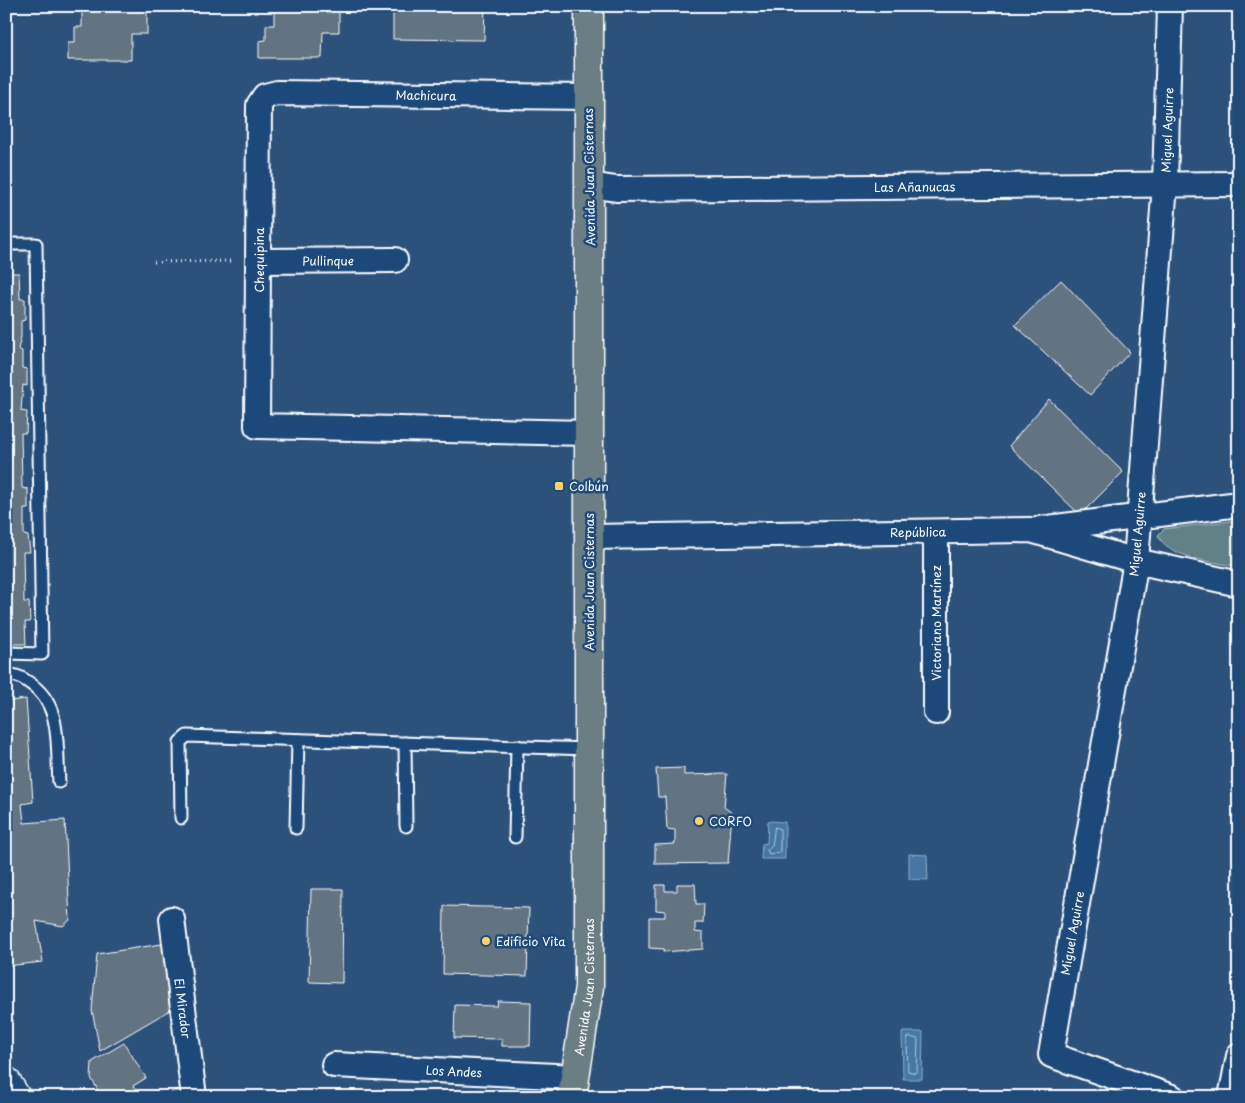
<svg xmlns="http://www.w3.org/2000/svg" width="1245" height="1103" font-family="'Playpen Sans',sans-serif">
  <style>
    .green { fill: #608185; stroke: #b0c0c2 }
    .water { fill: #4477a2; stroke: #8fadc7 }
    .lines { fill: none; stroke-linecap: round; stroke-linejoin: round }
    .shore { stroke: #b4c9da; stroke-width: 1 }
    .building { fill: #627382; stroke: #fff }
    .service-casing { stroke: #fff; stroke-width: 15 }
    .minor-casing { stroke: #fff; stroke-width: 28 }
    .secondary-casing { stroke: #fff; stroke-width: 31 }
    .primary-casing { stroke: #fff; stroke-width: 31 }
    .path { stroke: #fff; stroke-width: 3; stroke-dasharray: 1 4; stroke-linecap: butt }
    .service { stroke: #1f4a7a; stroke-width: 11 }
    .minor { stroke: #1f4a7a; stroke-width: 24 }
    .secondary { stroke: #1f4a7a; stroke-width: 28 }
    .primary { stroke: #6b7e84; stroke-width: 28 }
    .poi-dot { fill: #ffd166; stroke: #1f4a7a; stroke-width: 2 }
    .labels { text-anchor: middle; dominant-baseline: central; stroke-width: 5; stroke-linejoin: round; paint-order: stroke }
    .street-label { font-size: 12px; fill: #fff; stroke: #1f4a7a }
    .poi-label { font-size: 12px; fill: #fff; stroke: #1f4a7a; text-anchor: start }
  </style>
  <rect width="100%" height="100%" fill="#2c527c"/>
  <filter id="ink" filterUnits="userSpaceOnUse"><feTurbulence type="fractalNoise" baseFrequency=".02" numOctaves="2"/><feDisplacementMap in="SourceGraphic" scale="10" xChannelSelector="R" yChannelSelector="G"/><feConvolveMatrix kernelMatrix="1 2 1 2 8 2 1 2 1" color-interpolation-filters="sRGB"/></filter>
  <g filter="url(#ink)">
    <path class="green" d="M1239,520V567C1215,562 1167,558 1158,535L1164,529Z"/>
    <g class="water">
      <polygon points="768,821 785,822 785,859 761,859 762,844 767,843"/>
      <polygon points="909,854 927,855 928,880 909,879"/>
      <polygon points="902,1032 923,1032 922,1079 903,1079"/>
    </g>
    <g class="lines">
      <g class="shore">
        <polygon points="775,827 780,829 780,852 769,854 767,850 772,845"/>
        <polygon points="910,1037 918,1039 917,1071 915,1073 908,1071 907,1039"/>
      </g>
    </g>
    <g class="building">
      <polygon points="82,6 147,6 147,34 131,34 131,60 68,60 68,43 75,43 75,27 82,27"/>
      <polygon points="274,6 339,6 339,32 323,32 322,58 259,58 259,41 266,40 266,25 274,25"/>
      <polygon points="393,6 415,6 415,10 441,11 441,6 485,6 484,40 393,39"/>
      <polygon points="6,273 19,273 20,299 25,299 25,320 21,321 21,337 18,349 22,351 22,368 27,369 27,386 23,385 21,411 27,412 26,433 21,433 22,488 28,489 28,509 24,509 24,535 28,536 30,552 23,552 24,602 29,602 30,622 25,622 26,644 6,644"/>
      <polygon points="1061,280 1130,352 1090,395 1015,325"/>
      <polygon points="1049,399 1123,472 1080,515 1009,446"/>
      <polygon points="6,696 9,696 10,701 26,699 33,802 22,804 24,823 65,820 70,920 63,926 36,921 43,962 6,966"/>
      <polygon points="684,768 684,775 727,774 724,807 732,813 728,863 655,864 655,845 675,844 675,830 667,829 665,797 658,797 656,769"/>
      <polygon points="677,884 695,884 696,904 704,904 703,923 695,923 695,932 703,933 703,949 663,952 664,949 649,948 649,917 665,917 665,911 656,910 656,885 665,885 665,891 677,891"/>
      <polygon points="311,889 343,889 342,983 309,982"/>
      <polygon points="444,906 529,908 527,976 443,974"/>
      <polygon points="162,944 170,1010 100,1051 92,1010 97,954"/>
      <polygon points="498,1001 531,1002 530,1046 502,1046 502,1039 454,1038 455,1005 497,1006"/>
      <polygon points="124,1043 146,1078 133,1086 140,1097 102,1097 91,1078 92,1062"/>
      <polygon points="177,1089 178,1097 164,1097"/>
    </g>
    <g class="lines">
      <g class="service-casing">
        <g id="service">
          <polyline points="6,244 36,244 42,654 6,653"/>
          <path d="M6,675C15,674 21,677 28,682C63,704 56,745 59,782"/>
          <polyline points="405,743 406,826"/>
          <polyline points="181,818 180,742 187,736 589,749"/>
          <polyline points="296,828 298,740"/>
          <polyline points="515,837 517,746"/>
        </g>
      </g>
      <g class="minor-casing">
        <g id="minor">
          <polyline points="1170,6 1165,184 1136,561 1051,1055 1172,1097"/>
          <polyline points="588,97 277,93 265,96 259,105 257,426 589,433"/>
          <path id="s1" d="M590,185L616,189L1239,184"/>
          <path id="s2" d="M259,261L395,260"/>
          <polyline points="1040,529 1239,504"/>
          <path id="s3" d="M589,537L1031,530L1136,561L1239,584"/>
          <polyline points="936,712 936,533"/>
          <path id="s4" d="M172,919L194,1097"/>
          <path id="s5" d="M334,1065L575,1077"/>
          <polyline points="1231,1097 1239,1056"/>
        </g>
      </g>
      <g class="secondary-casing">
        <polyline id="secondary" points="6,1081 16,1097"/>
      </g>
      <g class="primary-casing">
        <g id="primary">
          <path id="s6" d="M572,1097L589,987V6"/>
        </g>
      </g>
      <polyline class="path" points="154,262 234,261"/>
      <use href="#service" class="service"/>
      <use href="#minor" class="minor"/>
      <use href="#secondary" class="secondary"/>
      <use href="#primary" class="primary"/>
    </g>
  </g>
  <g class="poi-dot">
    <rect x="554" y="481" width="10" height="10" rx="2.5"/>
    <circle cx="699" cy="821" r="5"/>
    <circle cx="486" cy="941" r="5"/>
  </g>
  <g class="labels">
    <g class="street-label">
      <text transform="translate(426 95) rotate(1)">Machicura</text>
      <text transform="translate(1167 130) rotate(-88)">Miguel Aguirre</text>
      <text transform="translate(589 177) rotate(-91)">Avenida Juan Cisternas</text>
      <text stroke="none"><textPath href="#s1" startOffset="325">Las Añanucas</textPath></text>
      <text transform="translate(259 260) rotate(-90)">Chequipina</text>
      <text stroke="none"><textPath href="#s2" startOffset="69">Pullinque</textPath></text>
      <text stroke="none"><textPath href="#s3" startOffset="329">República</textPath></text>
      <text transform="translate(1137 534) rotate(-85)">Miguel Aguirre</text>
      <text transform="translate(589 582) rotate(-90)">Avenida Juan Cisternas</text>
      <text transform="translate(936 623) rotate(-90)">Victoriano Martínez</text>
      <text transform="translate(1072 933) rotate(-80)">Miguel Aguirre</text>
      <text stroke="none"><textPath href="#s6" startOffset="111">Avenida Juan Cisternas</textPath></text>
      <text stroke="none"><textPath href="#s4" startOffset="90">El Mirador</textPath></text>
      <text stroke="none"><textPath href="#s5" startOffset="120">Los Andes</textPath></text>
    </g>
    <g class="poi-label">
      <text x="569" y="486">Colbún</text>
      <text x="709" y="821">CORFO</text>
      <text x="496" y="941">Edificio Vita</text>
    </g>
  </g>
  <rect width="1245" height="1103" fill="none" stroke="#1f4a7a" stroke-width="25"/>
  <rect x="12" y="12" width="1220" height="1078" fill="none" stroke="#fff" stroke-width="2" filter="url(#ink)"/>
</svg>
